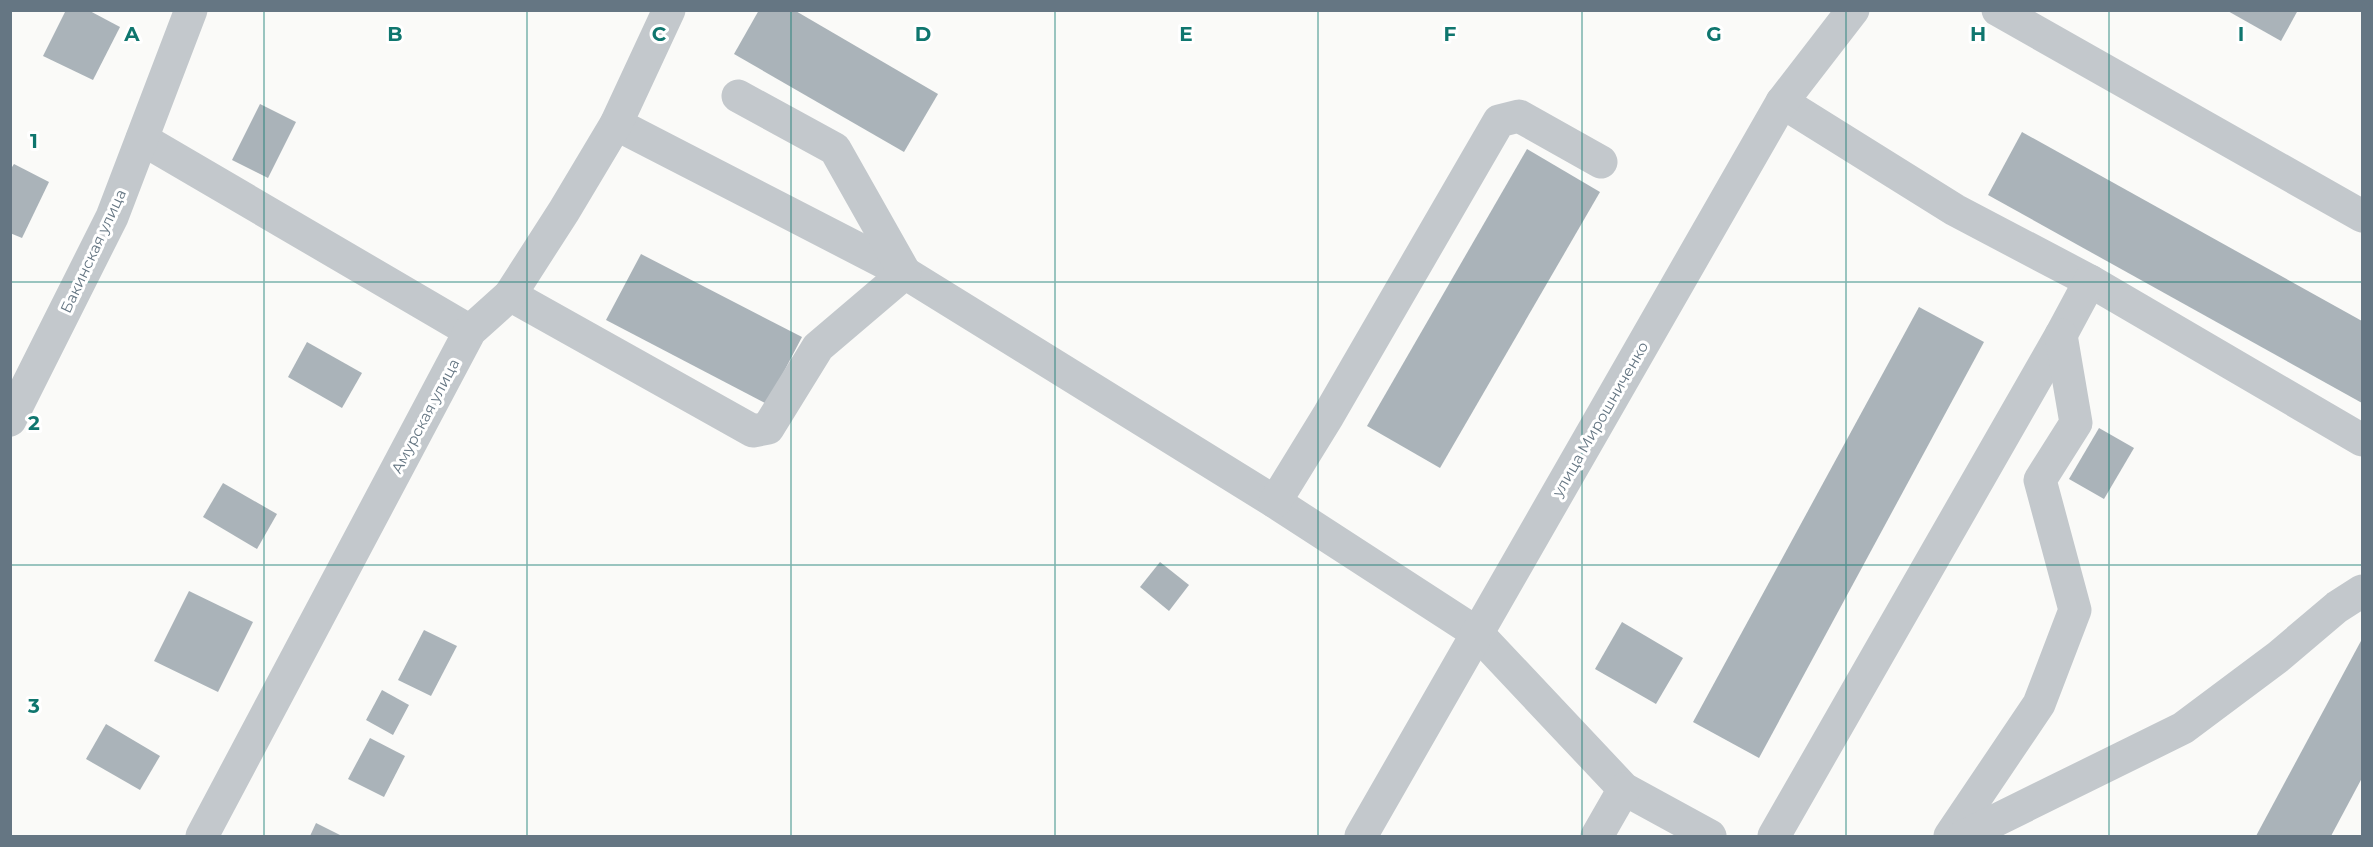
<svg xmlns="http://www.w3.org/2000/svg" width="2373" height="847" font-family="Montserrat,sans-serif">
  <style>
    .building { fill: #aab3b9 }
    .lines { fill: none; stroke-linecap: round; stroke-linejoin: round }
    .minor { stroke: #c3c8cc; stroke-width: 33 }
    .grid { fill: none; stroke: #0f766e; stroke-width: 1.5; stroke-opacity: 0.55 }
    .labels { text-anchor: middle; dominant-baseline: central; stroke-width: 6; stroke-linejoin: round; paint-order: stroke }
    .street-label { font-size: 15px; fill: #657683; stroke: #fff }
    .grid-label { font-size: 20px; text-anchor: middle; font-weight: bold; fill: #0f766e; stroke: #fff; stroke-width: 6; stroke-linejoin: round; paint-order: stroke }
  </style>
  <rect width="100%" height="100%" fill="#fafaf8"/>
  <g class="building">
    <polygon points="66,10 88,10 120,27 93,80 43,56"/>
    <polygon points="759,10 794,10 938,94 904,152 734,54"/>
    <polygon points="2226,10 2298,10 2281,41"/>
    <polygon points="260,104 296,122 268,178 232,160"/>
    <polygon points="2022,132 2362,321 2362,403 1988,195"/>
    <polygon points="1527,149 1600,192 1440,468 1367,426"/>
    <polygon points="14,164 49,182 22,238 10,233 10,170"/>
    <polygon points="641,254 802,337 767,404 606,320"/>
    <polygon points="1919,307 1984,342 1759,758 1693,722"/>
    <polygon points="307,342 362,373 342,408 288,377"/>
    <polygon points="2099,428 2134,448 2104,499 2069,479"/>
    <polygon points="223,483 277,514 257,549 203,517"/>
    <polygon points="1160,562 1189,585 1169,611 1140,587"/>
    <polygon points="189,591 253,622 218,692 154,661"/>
    <polygon points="1622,622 1683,658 1656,704 1595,669"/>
    <polygon points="424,630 457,646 431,696 398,680"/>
    <polygon points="2362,639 2362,778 2331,836 2256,836"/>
    <polygon points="382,690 409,705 393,735 366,720"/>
    <polygon points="106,724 160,756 140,790 86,759"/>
    <polygon points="370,738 405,756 384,797 348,779"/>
    <polygon points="316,823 342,836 310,836"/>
  </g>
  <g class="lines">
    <g class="minor">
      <polyline points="1998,10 2362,216"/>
      <polyline points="1782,102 1955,210 2090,281 2362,440"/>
      <polyline points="616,124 905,273 1275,502 1477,633 1624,789 1710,836"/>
      <polyline points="142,139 470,331"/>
      <polyline points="510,295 753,431 768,428 818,347 905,273 835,149 738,96"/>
      <polyline points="10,420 112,217 191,10"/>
      <polyline points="1275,502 1328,416 1499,121 1519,116 1601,162"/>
      <polyline points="202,836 470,331 510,295 564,211 616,124 669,10"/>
      <polyline points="1361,836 1782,102 1853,10"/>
      <polyline points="1597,836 1624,789"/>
      <polyline points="1774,836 2061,335 2090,281"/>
      <polyline points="1950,836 2039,704 2075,610 2040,480 2076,423 2061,335"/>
      <polyline points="1964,836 2183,728 2278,657 2337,607 2362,591"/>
    </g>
  </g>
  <path class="grid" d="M264,10V836M527,10V836M791,10V836M1055,10V836M1318,10V836M1582,10V836M1846,10V836M2109,10V836M10,282H2362M10,565H2362"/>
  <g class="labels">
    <g class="street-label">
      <text transform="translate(93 251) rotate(-65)">Бакинская улица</text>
      <text transform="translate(425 416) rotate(-62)">Амурская улица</text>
      <text transform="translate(1600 419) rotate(-60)">улица Мирошниченко</text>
    </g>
  </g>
  <g class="grid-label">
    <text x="132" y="41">A</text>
    <text x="395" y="41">B</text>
    <text x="659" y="41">C</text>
    <text x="923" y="41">D</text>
    <text x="1186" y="41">E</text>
    <text x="1450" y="41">F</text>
    <text x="1714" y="41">G</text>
    <text x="1978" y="41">H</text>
    <text x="2241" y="41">I</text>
    <text x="34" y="148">1</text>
    <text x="34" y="430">2</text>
    <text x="34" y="713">3</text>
  </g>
  <rect width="2373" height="847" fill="none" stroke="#657683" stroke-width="24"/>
</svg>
